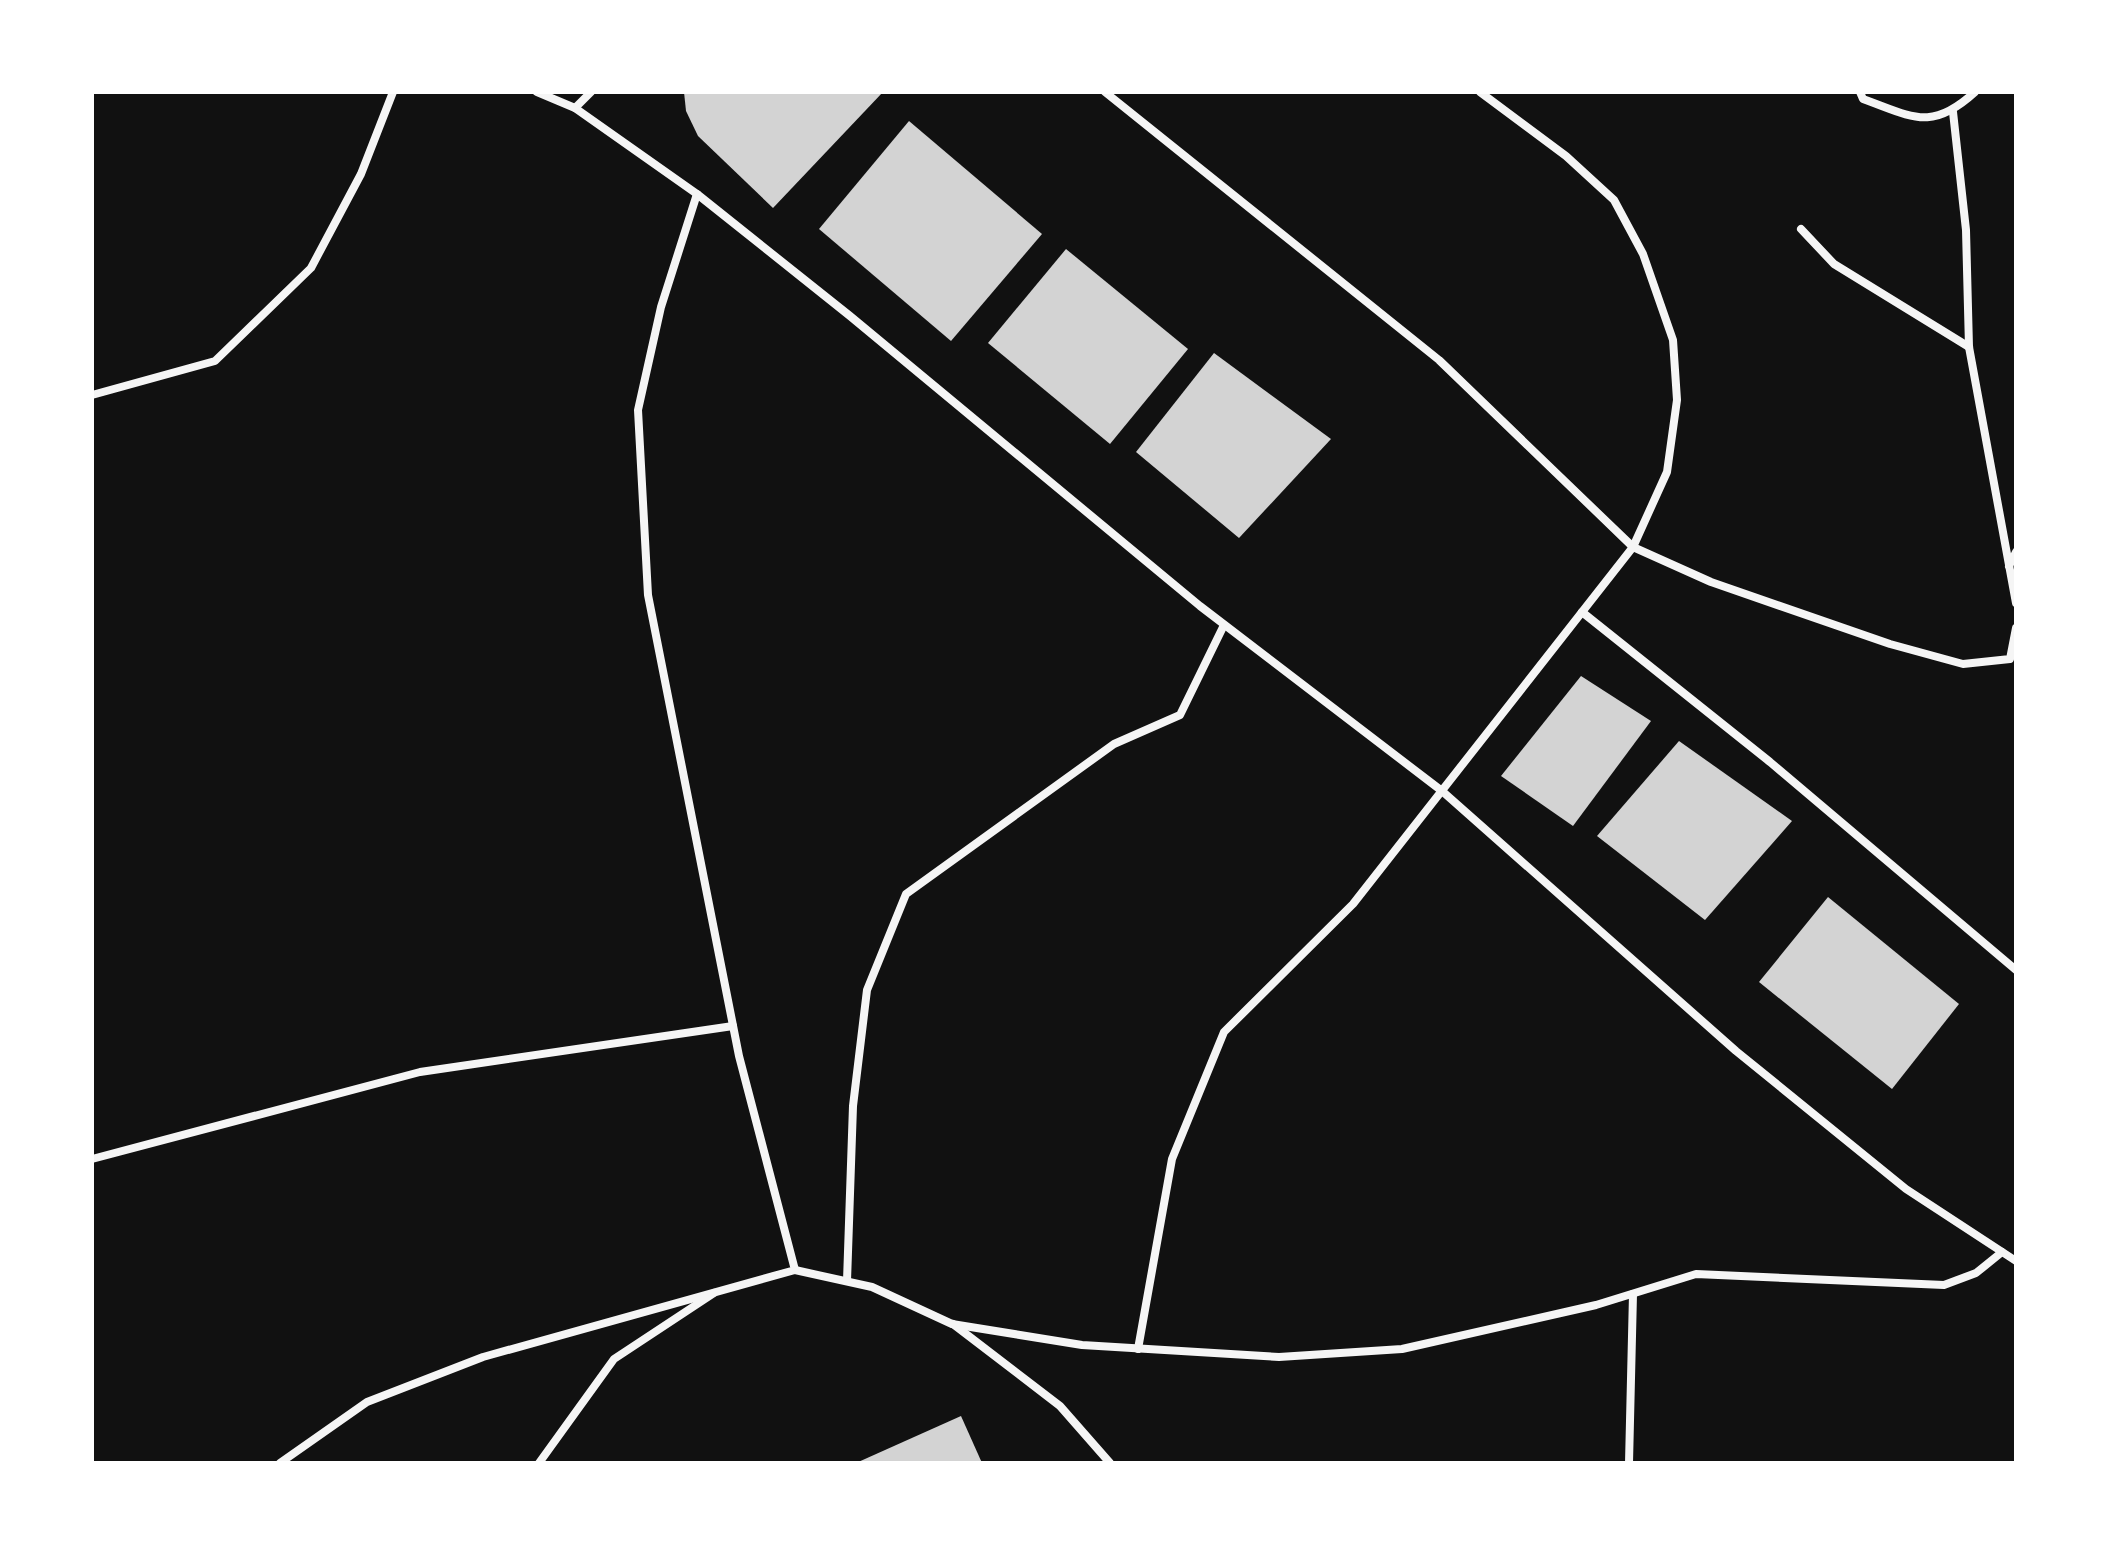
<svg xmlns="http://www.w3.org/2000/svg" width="2108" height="1555" font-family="Arial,sans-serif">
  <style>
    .building { fill: #d3d3d3 }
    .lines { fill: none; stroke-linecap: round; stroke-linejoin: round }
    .minor { stroke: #f5f5f5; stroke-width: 8 }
  </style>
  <rect width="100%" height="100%" fill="#111"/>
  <g class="building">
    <polygon points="684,92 883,92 773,208 698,136 686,111"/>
    <polygon points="909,121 1042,234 951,341 819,229"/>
    <polygon points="1066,249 1188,349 1110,444 988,343"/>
    <polygon points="1214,353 1331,439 1239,538 1136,452"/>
    <polygon points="1581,676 1651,721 1573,826 1501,776"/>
    <polygon points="1679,741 1792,821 1705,920 1597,836"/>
    <polygon points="1828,897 1959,1004 1892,1089 1759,982"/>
    <polygon points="961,1416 982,1463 856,1463"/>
  </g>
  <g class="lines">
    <g class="minor">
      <polyline points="537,92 575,108 697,194 850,316 1200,606 1442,791 1736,1051 1906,1189 2016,1261"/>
      <polyline points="1105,92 1439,360 1633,547 1711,582 1890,644 1963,664 2010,659 2016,628"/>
      <path d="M1860,92L1863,99C1913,117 1931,132 1975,92"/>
      <polyline points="575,108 591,92"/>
      <polyline points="1953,112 1966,230 1969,347 2016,603"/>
      <polyline points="1801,229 1834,264 1969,347"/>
      <polyline points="92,395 215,361 311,268 361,174 393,92"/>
      <polyline points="2009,566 2016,552"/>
      <polyline points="1582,612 1770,762 2016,970"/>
      <polyline points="92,1159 420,1072 733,1026"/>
      <polyline points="795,1270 872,1287 952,1324 1082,1345 1279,1357 1402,1349 1596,1305 1696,1274 1944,1285 1976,1273 2002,1252"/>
      <polyline points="847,1281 853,1106 867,990 906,894 1114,744 1180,715 1224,625"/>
      <polyline points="953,1324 1060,1406 1110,1463"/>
      <polyline points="1138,1349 1172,1159 1224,1032 1353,904 1633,547 1667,472 1677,400 1673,340 1643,254 1614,200 1566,156 1480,92"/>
      <polyline points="280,1463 367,1402 483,1357 795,1270 739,1056 648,595 638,410 661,307 697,194"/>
      <polyline points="539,1463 614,1359 714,1293"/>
      <polyline points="1629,1463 1633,1294"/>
    </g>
  </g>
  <rect width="2108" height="1555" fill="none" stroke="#ffffff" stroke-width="188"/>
</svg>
